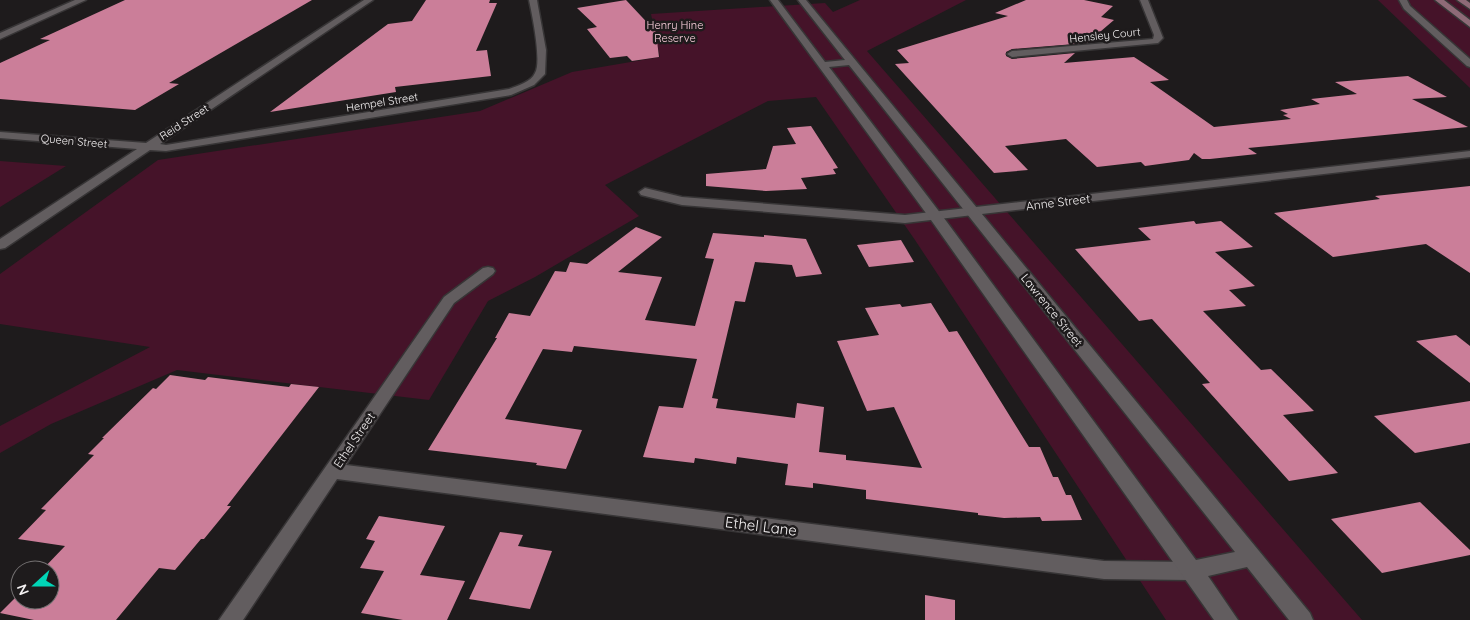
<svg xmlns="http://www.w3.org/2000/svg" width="1470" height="620" font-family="Quicksand,sans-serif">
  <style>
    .green { fill: #451329 }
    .building { fill: #cb7e99 }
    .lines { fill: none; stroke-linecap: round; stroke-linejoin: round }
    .minor-casing { stroke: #373536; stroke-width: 3 }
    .tertiary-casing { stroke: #373536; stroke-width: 3 }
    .secondary-casing { stroke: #373536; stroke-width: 3 }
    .minor { fill: #625d5f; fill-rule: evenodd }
    .tertiary { fill: #625d5f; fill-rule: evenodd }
    .secondary { fill: #8e6a77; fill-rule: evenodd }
    .labels { text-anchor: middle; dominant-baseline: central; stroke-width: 5; stroke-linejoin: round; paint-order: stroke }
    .far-park-label { font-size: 11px; fill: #fcd0de; stroke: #1e1b1c }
    .far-street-label { font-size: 11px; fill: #f5f2f3; stroke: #1e1b1c }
    .street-label { font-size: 12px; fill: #f5f2f3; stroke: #1e1b1c }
    .near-street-label { font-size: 15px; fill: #f5f2f3; stroke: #1e1b1c }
  </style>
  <rect width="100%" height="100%" fill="#1e1b1c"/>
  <g class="green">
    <polygon points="860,0 966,0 867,51 1362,620 1166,620 915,240 816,97 768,101 605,185 639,216 535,277 488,301 429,400 177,370 51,424 0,453 0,426 150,347 0,324 0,274 158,160 480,111 572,72 660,57 651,14 825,3 833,12"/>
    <polygon points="1378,0 1470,0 1470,88"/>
    <polygon points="0,161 66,166 0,207"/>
  </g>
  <g class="building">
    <polygon points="125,0 312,0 169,83 179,84 135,110 0,99 0,63 50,40 40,39"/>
    <polygon points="426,0 490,0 489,3 497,3 476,51 487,50 491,76 395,87 396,92 270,112 388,24 412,21"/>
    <polygon points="626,0 656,32 659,57 632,61 627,56 610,58 587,29 597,27 577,8"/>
    <polygon points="1026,0 1084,0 1113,6 1101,17 1114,20 1087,43 1012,49 1006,52 1006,56 1012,59 1075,53 1064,63 1134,57 1169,80 1150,82 1214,127 1291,119 1283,115 1288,114 1280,110 1320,104 1311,99 1357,94 1335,82 1408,76 1447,97 1412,99 1468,127 1248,148 1257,154 1210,159 1202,159 1194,153 1189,160 1145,166 1141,162 1097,167 1066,139 1005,146 1028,170 994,173 895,64 909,63 897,50 1008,16 995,13"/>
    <polygon points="811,126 838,168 833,169 836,174 801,178 807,189 766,191 706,186 706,174 766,169 773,146 796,144 787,128"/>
    <polygon points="1470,186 1470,273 1426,244 1333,257 1274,213 1380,199 1375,196"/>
    <polygon points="1194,221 1196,224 1221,221 1253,247 1215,252 1255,286 1229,290 1246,306 1203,311 1261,370 1271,369 1314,411 1283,415 1338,473 1289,481 1202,384 1210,383 1152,319 1139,321 1075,249 1151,240 1138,228"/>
    <polygon points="636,227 662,237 618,272 662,277 645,320 695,326 714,259 705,258 713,233 764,237 764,235 806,239 822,274 796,277 792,265 755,262 745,302 735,301 712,398 718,399 716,408 795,418 797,403 824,407 819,452 846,455 846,460 922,468 894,407 867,411 837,341 879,335 865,308 900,304 902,307 931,303 949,332 957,331 1029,447 1040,447 1053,477 1058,477 1066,495 1071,495 1082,520 1042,521 1040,517 1004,518 978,515 978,513 866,499 866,490 813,483 813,488 785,485 788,464 737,457 736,464 695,458 694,463 643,457 659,406 683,408 697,359 574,346 572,352 543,349 505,419 582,430 566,469 536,465 537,463 428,450 497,338 495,338 509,313 530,316 555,271 566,272 570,262 587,264"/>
    <polygon points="901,240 914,262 869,267 857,245"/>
    <polygon points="1456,335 1470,346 1470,383 1416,341"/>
    <polygon points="170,375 205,380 208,377 289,387 291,384 319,387 227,506 231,506 204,539 201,539 175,570 159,568 116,620 34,620 0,613 20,593 20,600 50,600 50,570 42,570 65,546 18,539 46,510 41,509 94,455 88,454 104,438 102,438 153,388 156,389"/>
    <polygon points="1470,401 1470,443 1415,453 1374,416"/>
    <polygon points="1420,502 1470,550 1470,555 1382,573 1331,519"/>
    <polygon points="379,516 445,526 420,575 465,581 447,620 403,620 361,613 384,571 360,568 375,541 366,539"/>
    <polygon points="500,532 523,535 518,546 552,551 530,609 469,599"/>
    <polygon points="925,595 955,600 955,620 925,620"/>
  </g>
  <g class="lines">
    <g class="minor-casing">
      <g id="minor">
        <polygon points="75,0 86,0 0,39 0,33"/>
        <path d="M364,0H373L160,144L166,145L509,89C517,86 531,82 535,73C542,62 532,14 529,0H537L538,6L546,50L545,74L534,85L511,95L166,151L150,150L5,248L0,249V239L137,149L0,138V132L146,143Z"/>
        <polygon points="1140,0 1148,0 1163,38 1158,43 1012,57 1007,54 1012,51 1153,39 1154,35"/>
        <polygon points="1399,0 1407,0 1410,6 1470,59 1470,67 1467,66 1404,9"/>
        <polygon points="1470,151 1470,157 905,223 682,205 641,195 639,192 645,188 682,197 905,215"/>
        <polygon points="488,267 493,268 495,271 493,274 454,303 346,465 1104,561 1190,562 1197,565 1200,571 1197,577 1190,580 1104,579 337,479 243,620 219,620 444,297 483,268"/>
      </g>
    </g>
    <g class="tertiary-casing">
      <path id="tertiary" d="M770,0H778L825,62L845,60L798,0H806L1310,613L1313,620H1289L1247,567L1208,576L1238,620H1214L931,220ZM849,65L1235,552L1196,560L941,214L829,67Z"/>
    </g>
    <g class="secondary-casing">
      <g id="secondary">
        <polygon points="1435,0 1444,0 1470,20 1470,27"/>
        <polygon points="1457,0 1466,0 1470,3 1470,9"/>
      </g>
    </g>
    <use href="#minor" class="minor"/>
    <use href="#tertiary" class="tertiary"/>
    <use href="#secondary" class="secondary"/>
  </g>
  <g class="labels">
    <g class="far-park-label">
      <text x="675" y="25">Henry Hine<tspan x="675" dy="13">Reserve</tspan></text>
    </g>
    <g class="far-street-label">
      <text transform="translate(1105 35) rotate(-6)">Hensley Court</text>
      <text transform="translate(382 102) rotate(-9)">Hempel Street</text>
      <text transform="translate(184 122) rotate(-33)">Reid Street</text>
      <text transform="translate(74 141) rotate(5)">Queen Street</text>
    </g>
    <g class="street-label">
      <text transform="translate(1058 202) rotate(-7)">Anne Street</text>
      <text transform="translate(1052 310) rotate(51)">Lawrence Street</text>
      <text transform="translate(354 440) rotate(-56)">Ethel Street</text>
    </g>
    <g class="near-street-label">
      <text transform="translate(761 526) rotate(7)">Ethel Lane</text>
    </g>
  </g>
  <g transform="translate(35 585) rotate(249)"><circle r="24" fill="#1e1b1c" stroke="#747172"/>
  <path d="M0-4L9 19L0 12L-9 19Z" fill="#01d5b6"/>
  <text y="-8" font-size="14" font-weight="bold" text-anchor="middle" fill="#f5f2f3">N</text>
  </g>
</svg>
